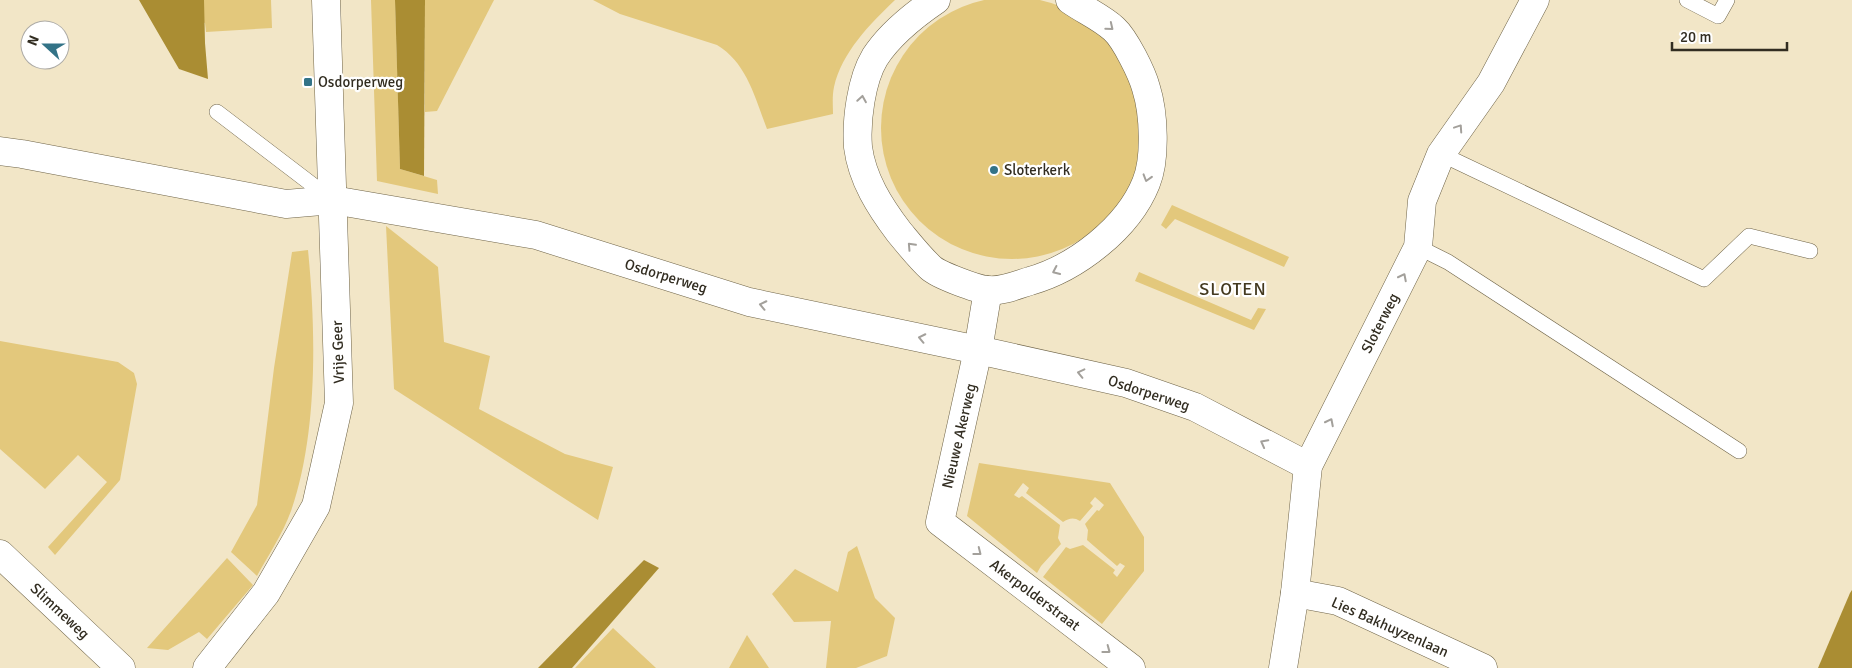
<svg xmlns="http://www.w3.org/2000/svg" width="1852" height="668" font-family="Signika,sans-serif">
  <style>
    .green { fill: #e3c87c }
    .water { fill: #aa8d33 }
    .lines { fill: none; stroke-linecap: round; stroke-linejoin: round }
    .service-casing { stroke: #6f6448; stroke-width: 16 }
    .minor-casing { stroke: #6f6448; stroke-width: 29 }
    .service { stroke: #fff; stroke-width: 15 }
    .minor { stroke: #fff; stroke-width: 28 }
    .oneway { stroke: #a3a09b }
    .poi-dot { fill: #337387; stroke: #fff; stroke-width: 2 }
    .labels { text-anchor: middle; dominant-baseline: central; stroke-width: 4.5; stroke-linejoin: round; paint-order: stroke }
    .poi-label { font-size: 15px; fill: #322d21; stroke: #fff; text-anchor: start }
    .street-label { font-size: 15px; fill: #322d21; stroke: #fff }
    .quarter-label { font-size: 18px; letter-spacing: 1px; fill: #43391f; stroke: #fff }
  </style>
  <rect width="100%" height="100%" fill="#f2e6c7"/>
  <g class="green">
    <circle cx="1012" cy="128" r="131"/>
    <polygon points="146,0 271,0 272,28 206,32 205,23"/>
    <polygon points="371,0 395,0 400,169 437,180 438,194 377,181"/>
    <polygon points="425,0 494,0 437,111 425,112"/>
    <path d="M593,0H895C870,24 842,52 834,87C832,96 833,106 833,114L767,129C755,98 747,63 717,45L620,14Z"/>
    <polygon points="1172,205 1289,257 1284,267 1175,219 1166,229 1161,225"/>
    <polygon points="386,226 438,267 444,342 490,356 479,409 565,454 613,467 598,520 394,389"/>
    <path d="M308,250C316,330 318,434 291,511C283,533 268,556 257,576L231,552L257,505L274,368L292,252Z"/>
    <polygon points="1139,272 1251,320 1258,308 1266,309 1254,330 1135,281"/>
    <polygon points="0,341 118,362 134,373 137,384 120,480 55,555 48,547 107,482 78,455 45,489 0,449"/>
    <path d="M979,463L1110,483L1144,537V571L1102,624L1043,577L1066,547L1070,549L1083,545L1115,570L1113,573L1117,577L1125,566L1120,563L1117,566L1087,540L1088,530L1085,524L1097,510L1099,511L1104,505L1095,497L1090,503L1093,506L1080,521C1074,517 1069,518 1063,522L1026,493L1029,488L1023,483L1014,495L1019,498L1022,496L1060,525L1058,538L1061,544L1041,566L1037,573L967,516Z"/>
    <polygon points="857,546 875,598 895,618 887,656 856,668 826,668 831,621 794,622 772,594 795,569 838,592 848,552"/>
    <polygon points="227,558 253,585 207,639 199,632 168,650 147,648"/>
    <polygon points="613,628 656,668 575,668"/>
    <polygon points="747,635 769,668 729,668"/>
  </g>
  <g class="water">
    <polygon points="139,0 204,0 205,43 208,79 179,69"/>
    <polygon points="395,0 425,0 424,176 400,169"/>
    <polygon points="644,560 659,568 572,668 538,668"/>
    <polygon points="1852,590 1852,668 1818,668 1850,593"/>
  </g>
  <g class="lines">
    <g class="service-casing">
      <g id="service">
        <polyline points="1687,0 1718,16 1727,0"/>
        <polyline points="217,112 331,199"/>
        <polyline points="1441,154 1704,279 1749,236 1810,251"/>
        <polyline points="1418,247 1448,262 1739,451"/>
      </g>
    </g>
    <g class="minor-casing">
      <g id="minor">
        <path d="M936,0C914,15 890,34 875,57C861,80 856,121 858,147C862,179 880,207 899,232C909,244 920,258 931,268C939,275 976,289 987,290C1001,292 1017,285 1030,281C1076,268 1128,228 1146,183C1156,159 1154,113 1146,88C1142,73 1125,39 1114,29C1101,17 1084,10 1070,0"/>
        <polyline points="0,151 22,154 286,204 333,200 536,235 749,302 978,350 1126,383 1195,407 1308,466"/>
        <polyline points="988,290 978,350 940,522 1131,668"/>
        <polyline points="0,554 121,668"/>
        <polyline points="1295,593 1338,601 1483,668"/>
        <polyline points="207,668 266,593 316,506 339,403 326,0"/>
        <polyline points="1283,668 1295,593 1308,466 1418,247 1422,201 1441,154 1491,83 1535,0"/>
      </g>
    </g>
    <use href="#service" class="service"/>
    <use href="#minor" class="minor"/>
  </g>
  <defs><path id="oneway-chevron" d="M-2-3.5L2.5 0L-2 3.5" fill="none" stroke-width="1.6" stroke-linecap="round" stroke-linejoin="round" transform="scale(1.25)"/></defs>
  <g class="oneway">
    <use href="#oneway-chevron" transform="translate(1110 27) rotate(39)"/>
    <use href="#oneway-chevron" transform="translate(862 99) rotate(-81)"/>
    <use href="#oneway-chevron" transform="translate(1459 128) rotate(-56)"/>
    <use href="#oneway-chevron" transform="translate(1147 178) rotate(107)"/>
    <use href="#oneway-chevron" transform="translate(911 246) rotate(-133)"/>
    <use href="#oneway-chevron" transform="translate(1056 271) rotate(155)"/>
    <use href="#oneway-chevron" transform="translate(1403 277) rotate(-63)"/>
    <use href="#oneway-chevron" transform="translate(763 305) rotate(-168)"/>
    <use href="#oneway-chevron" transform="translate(922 338) rotate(-168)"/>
    <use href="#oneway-chevron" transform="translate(1081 373) rotate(-167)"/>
    <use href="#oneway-chevron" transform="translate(1330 422) rotate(-63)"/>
    <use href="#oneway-chevron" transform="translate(1264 443) rotate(-152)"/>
    <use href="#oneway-chevron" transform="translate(978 552) rotate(38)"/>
    <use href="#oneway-chevron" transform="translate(1107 650) rotate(37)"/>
  </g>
  <g class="poi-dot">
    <rect x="303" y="77" width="10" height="10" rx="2.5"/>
    <circle cx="994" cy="170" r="5"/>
  </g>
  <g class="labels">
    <g class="poi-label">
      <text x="318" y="82">Osdorperweg</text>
      <text x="1004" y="170">Sloterkerk</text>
    </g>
    <g class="street-label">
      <text transform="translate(666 276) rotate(17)">Osdorperweg</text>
      <text transform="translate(1380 323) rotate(-63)">Sloterweg</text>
      <text transform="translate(338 352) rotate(-92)">Vrije Geer</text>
      <text transform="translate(1149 393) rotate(18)">Osdorperweg</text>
      <text transform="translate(959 436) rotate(-77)">Nieuwe Akerweg</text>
      <text transform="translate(1035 595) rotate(37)">Akerpolderstraat</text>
      <text transform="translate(60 611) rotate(43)">Slimmeweg</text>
      <text transform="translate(1390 627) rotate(24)">Lies Bakhuyzenlaan</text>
    </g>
    <g class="quarter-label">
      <text x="1233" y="289">SLOTEN</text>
    </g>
  </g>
  <g transform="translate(45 45) rotate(291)"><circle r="24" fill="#ffffff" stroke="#adaba6"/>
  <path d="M0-4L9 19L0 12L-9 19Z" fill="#337387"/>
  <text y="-8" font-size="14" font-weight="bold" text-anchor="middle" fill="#322d21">N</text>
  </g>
  <path d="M1672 42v8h115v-8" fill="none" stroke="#322d21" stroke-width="2.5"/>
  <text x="1680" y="42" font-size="15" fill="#322d21" stroke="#ffffff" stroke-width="4" paint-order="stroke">20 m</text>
</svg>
